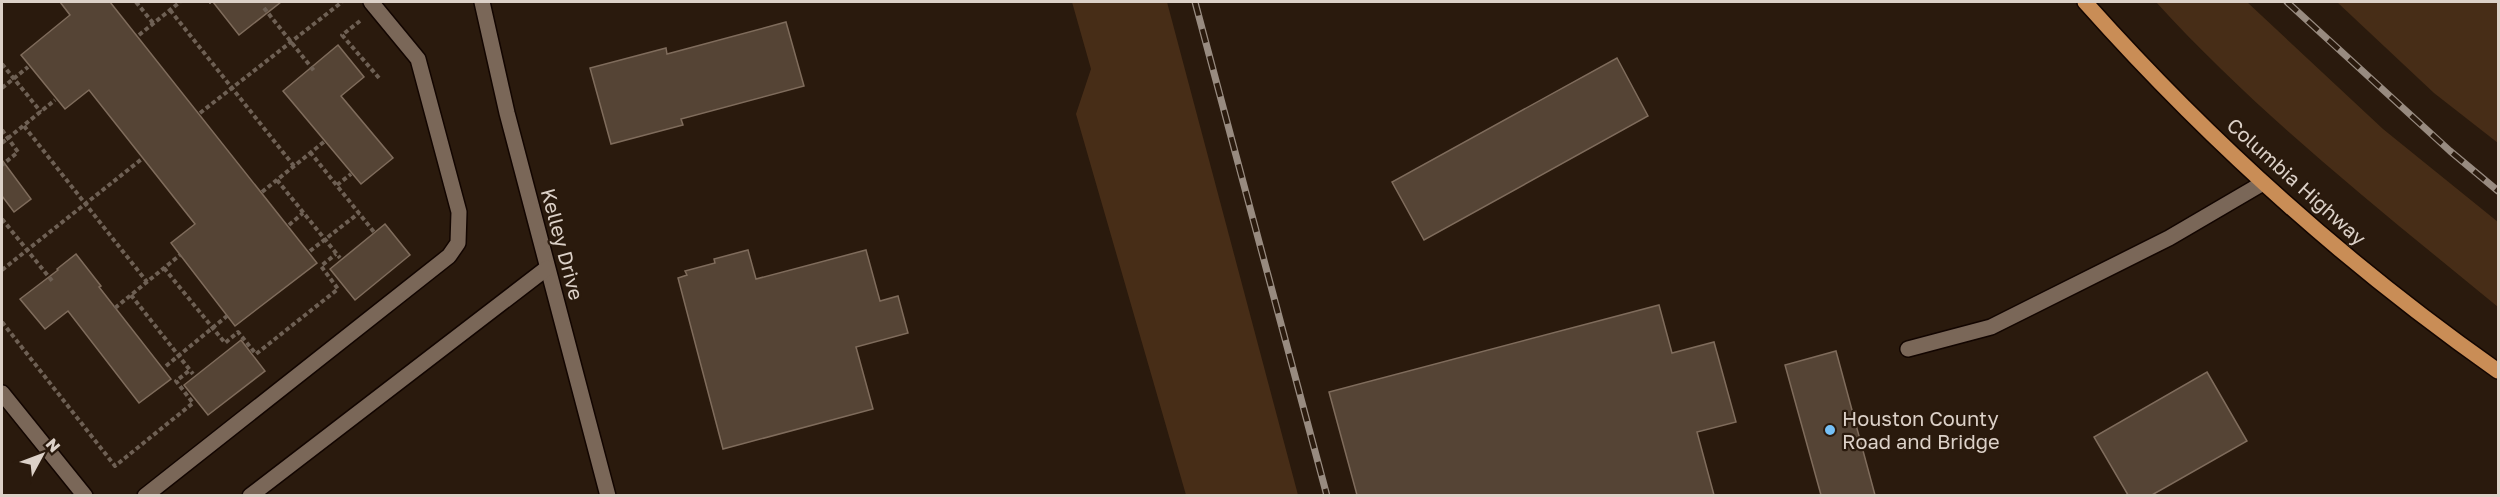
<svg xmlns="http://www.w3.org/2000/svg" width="2500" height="497" font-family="'Golos Text',sans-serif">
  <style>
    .green { fill: #472d17 }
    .building { fill: #554435; stroke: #7f6c5c; stroke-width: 1.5 }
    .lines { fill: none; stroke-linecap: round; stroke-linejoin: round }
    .minor-casing { stroke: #120500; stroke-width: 18 }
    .major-casing { stroke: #120500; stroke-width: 18 }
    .path { stroke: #6e6054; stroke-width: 4; stroke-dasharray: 4.5 3; stroke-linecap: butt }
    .minor { stroke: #7a6758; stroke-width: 15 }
    .major { stroke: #c98d56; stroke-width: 15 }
    .rail-casing { stroke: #988b80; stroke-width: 7 }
    .rail { stroke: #2a1a0d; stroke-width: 4.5; stroke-dasharray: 14; stroke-linecap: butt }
    .poi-dot { fill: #75c0f6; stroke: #2a1a0d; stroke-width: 2 }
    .labels { text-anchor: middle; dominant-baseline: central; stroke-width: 4.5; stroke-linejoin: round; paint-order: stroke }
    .street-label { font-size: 20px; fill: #dcd1c8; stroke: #2a1a0d }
    .poi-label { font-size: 20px; fill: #dcd1c8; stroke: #2a1a0d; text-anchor: start }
  </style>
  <rect width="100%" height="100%" fill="#2a1a0d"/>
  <g class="green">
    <polygon points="1072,2 1167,2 1298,495 1186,495 1076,114 1091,69"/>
    <path d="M2156,2H2247L2383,129L2498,222V307C2380,210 2259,115 2156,2Z"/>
    <polygon points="2337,2 2498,2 2498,143 2434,93"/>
  </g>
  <g class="building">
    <polygon points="60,2 110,2 317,263 235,326 171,243 195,224 89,90 65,109 21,55 70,15"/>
    <polygon points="213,2 281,2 239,35"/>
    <polygon points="786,22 804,86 681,119 683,125 611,144 590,68 666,48 667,54"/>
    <polygon points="338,45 364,77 341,96 393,158 361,184 283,91"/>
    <polygon points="1617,58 1648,116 1424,240 1392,182"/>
    <polygon points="2,160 31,199 14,212 2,196"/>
    <polygon points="385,224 410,255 355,300 330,269"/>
    <polygon points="748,250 756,279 866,250 880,301 898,296 908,333 856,347 873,409 723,449 678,278 687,275 685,271 715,263 714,259"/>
    <polygon points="76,254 101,286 99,287 171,379 139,403 68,311 45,329 20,299 58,270 57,269"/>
    <polygon points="1659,305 1672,353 1714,342 1736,422 1697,432 1714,495 1357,495 1329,392"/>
    <polygon points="241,340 265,371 208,415 184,385"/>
    <polygon points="1836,351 1875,495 1821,495 1785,365"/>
    <polygon points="2207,372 2247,441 2152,495 2128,495 2094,437"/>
  </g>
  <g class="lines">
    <g class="minor-casing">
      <g id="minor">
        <polyline points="482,2 507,113 608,496"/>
        <polyline points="1908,349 1991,327 2169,238 2263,183"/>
        <polyline points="2,393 85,496"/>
        <polyline points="145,496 449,256 458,243 459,212 418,59 371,2"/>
        <polyline points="250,496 547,268"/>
      </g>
    </g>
    <g class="major-casing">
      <path id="major" d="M2085,2C2208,140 2347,265 2498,371"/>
    </g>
    <g class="path">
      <polyline points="136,2 153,23"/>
      <polyline points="209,2 211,2"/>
      <polyline points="264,8 315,72"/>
      <polyline points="170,10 294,166"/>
      <polyline points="360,21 342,35 379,78"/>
      <polyline points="139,35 180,2"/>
      <polyline points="2,64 41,112"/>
      <polyline points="2,88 28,67"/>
      <polyline points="200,113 342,2"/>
      <polyline points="24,126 147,282"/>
      <polyline points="2,130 18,152 2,165"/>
      <polyline points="2,143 55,100"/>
      <polyline points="310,152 374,232"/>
      <polyline points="277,180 340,258"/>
      <polyline points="337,185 351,174"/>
      <polyline points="262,192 325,141"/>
      <polyline points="2,219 53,282"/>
      <polyline points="289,225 303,213"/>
      <polyline points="310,251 359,213"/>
      <polyline points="164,268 225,343 238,332 256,354 338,289 321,266 336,254"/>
      <polyline points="2,270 143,158"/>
      <polyline points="131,295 193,374"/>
      <polyline points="115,308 180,255"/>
      <polyline points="2,322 115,466 193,403 176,381 190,370"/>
      <polyline points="166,366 227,316"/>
    </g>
    <use href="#minor" class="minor"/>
    <use href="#major" class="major"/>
    <g class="rail-casing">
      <g id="rail">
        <polyline points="1195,2 1327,496"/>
        <polyline points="2287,2 2450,151 2498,191"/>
      </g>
    </g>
    <use href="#rail" class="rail"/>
  </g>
  <circle class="poi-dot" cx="1830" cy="430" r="6"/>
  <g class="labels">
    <g class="street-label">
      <text transform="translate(2297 181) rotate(42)">Columbia Highway</text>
      <text transform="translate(563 244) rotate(75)">Kelley Drive</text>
    </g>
    <g class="poi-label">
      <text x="1842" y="418">Houston County<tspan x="1842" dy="23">Road and Bridge</tspan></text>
    </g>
  </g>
  <rect width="2500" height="497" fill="none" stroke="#dcd1c8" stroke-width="6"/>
  <g transform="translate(42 455) rotate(49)" stroke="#2a1a0d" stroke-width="4.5" paint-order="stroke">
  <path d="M0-4.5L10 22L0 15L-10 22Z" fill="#dcd1c8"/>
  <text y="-9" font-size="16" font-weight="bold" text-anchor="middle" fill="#dcd1c8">N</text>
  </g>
</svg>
